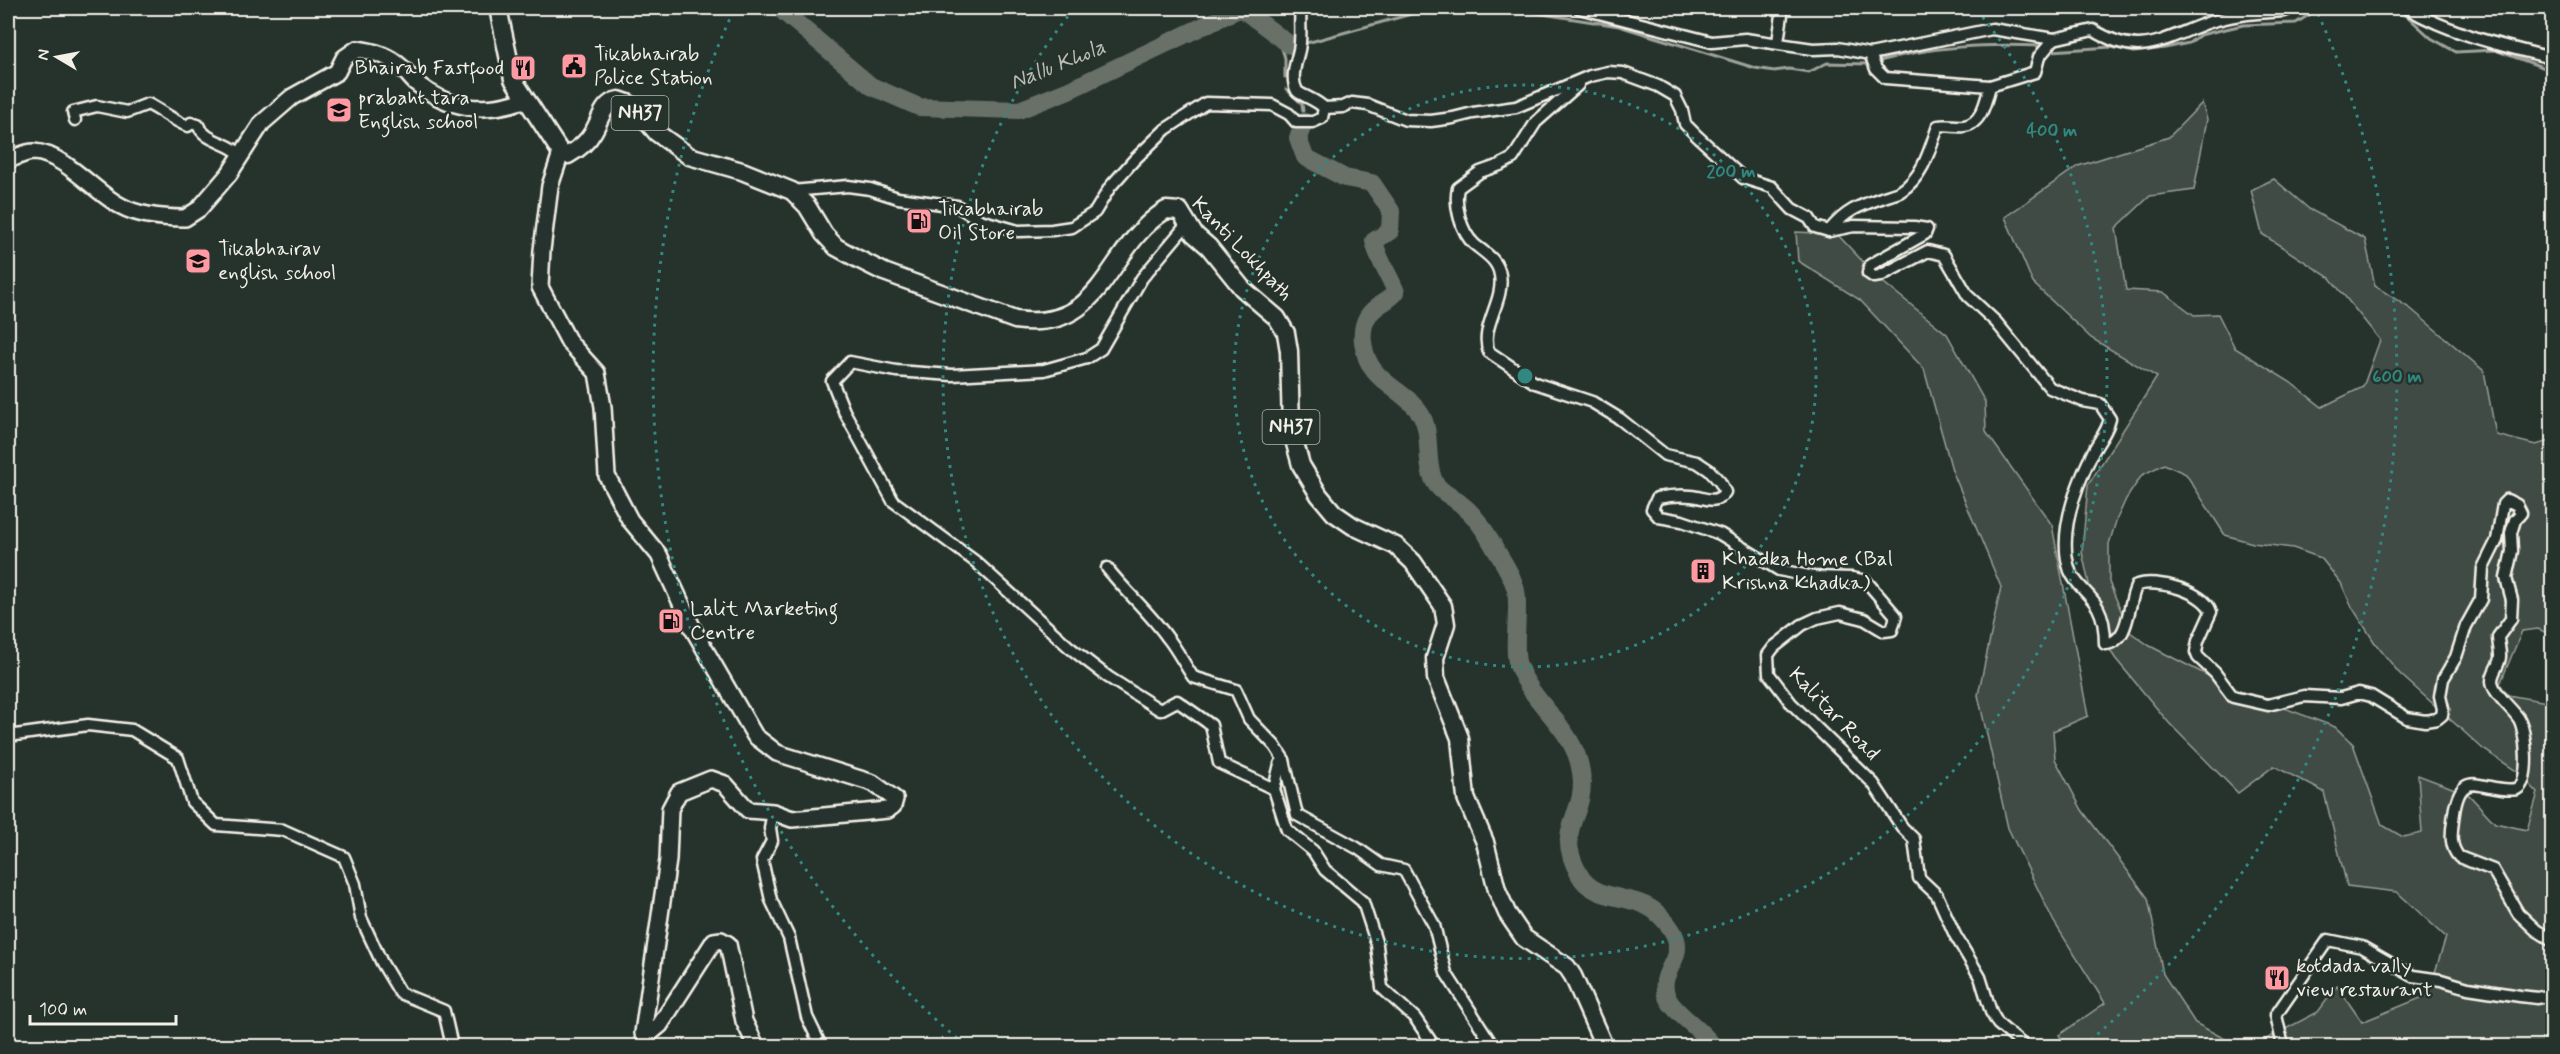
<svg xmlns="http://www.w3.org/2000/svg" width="2560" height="1054" font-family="Mynerve,sans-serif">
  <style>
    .green { fill: #414b45; stroke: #9a9e96; stroke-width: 1.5; fill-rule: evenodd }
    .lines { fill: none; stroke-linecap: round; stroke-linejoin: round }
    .stream { stroke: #9fa39b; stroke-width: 3 }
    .river { stroke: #676f68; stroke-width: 18 }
    .street-casing { stroke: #f4f1e8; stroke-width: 15 }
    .secondary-casing { stroke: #f4f1e8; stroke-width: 20 }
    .primary-casing { stroke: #f4f1e8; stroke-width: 21 }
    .street { stroke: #26332d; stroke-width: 10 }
    .secondary { stroke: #26332d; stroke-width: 15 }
    .primary { stroke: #26332d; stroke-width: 16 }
    .ring { fill: none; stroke: #318880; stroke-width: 3; stroke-dasharray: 3 6 }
    .labels { text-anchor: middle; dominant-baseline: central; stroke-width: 5; stroke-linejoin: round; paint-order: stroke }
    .shield { fill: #26332d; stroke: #b6b8b0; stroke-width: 1.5 }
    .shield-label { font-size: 20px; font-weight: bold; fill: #f4f1e8 }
    .poi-label { font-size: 21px; fill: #f4f1e8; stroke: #26332d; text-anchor: start }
    .street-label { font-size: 21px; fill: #f4f1e8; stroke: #26332d }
    .water-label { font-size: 22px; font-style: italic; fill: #bcbdb5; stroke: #26332d }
    .centre { fill: #318880; stroke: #26332d; stroke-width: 3 }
    .ring-label { font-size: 18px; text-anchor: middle; font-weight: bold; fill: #318880; stroke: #26332d; stroke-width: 5; stroke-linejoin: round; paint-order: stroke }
  </style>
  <rect width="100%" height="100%" fill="#26332d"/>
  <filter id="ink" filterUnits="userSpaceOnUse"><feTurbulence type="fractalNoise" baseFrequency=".0167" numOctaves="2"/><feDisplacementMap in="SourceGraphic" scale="12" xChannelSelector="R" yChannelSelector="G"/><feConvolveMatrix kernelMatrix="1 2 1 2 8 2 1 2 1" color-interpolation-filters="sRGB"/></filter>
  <g filter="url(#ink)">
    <g class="green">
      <path d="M2202,103L2207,119L2194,190L2150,196L2116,228L2126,290L2163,292L2194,315L2218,314L2235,348L2290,382L2322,407L2363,387L2380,340L2330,278L2262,234L2251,190L2274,179L2309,209L2365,239L2375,286L2411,309L2484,371L2496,435L2536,445L2552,440V635L2538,629L2522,631L2500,684L2508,695L2552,703V1046H2253L2318,1012L2337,986L2362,1022L2428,995L2446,937L2397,892L2347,886L2324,792L2274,766L2238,793L2169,723L2115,658L2100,634L2082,552L2088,485L2157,377L2091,338L2033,283L2005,217L2078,166L2169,137ZM2164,464L2186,474L2225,535L2253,543L2293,548L2321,558L2341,583L2352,607L2375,643L2399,673L2483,749L2518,772L2538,793L2527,830L2495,823L2468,794L2418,775L2422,833L2403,837L2382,825L2353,744L2335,727L2234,689L2150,646L2130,632L2109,582V544L2116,521L2126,499L2142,475Z"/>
      <polygon points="1796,232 1837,234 1879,279 1947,334 1985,402 1986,432 2052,525 2088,716 2053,731 2055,759 2082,810 2148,898 2163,974 2195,1023 2238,1046 2066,1046 2059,1035 2105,1003 2054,922 2008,828 1978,695 2001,587 1952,470 1924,369 1860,300 1798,261"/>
    </g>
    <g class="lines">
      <g class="stream">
        <polyline points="1504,8 1619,26 1755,68 1774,71 1789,69 1809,72 1827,63 1868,64"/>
        <polyline points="2388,8 2407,16 2431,38 2456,52 2495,50 2545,68 2552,68"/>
        <polyline points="1278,36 1285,58 1285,77"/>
        <polyline points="1303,44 1433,8"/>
        <polyline points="2051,51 2111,47 2134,52 2165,48 2189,43 2200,35 2243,25 2296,23 2320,8"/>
        <path d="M1880,61C1932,46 1986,44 2040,46"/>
        <polyline points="1286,89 1302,104 1303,111"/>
      </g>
      <g class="river">
        <polyline points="779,8 871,86 919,107 1019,110 1069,90 1241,8 1290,45"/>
        <path d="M1304,122L1298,138L1305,157L1345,178L1372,183L1391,211L1390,231L1374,241C1378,260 1389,274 1396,292C1387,303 1377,303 1368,316C1363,324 1362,333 1363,342C1368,384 1401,385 1420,413C1433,433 1424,460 1434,481C1440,493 1453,496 1462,505C1475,515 1485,530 1493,545C1501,559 1513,575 1516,591C1520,612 1512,649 1518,665C1533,706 1575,728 1581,772C1588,818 1552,825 1579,874C1594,903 1634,893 1656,912C1705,956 1651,966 1668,999C1675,1013 1701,1029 1713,1046"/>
      </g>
      <g class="street-casing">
        <g id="street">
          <path d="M1301,8C1299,21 1302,36 1299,50C1296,62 1290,79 1297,91C1300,95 1317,100 1324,108L1343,107L1352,103L1368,105L1406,120L1431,121L1453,118L1473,113L1516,107L1590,76L1608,72L1623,73L1658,86L1675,96L1682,110L1685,124L1697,136L1743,178L1772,187L1792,209L1809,218L1815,227L1829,231L1854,226L1914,227L1927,229L1925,234L1870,265L1868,273L1874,277L1880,276L1928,251L1944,255L1968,296L1996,322L2050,388L2083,401L2100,404L2110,419C2107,432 2099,440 2093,452C2076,486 2057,534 2070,571C2076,586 2091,594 2098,608C2104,619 2105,632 2105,644C2131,642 2127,602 2137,585C2156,578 2206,592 2211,612L2198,641L2196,652L2198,657L2215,673L2233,697L2268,705L2304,696L2341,698L2359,693L2371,696L2407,718L2425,721L2437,719L2442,715L2443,709L2440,696L2443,679L2456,657L2466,626L2481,599L2483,568L2497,540L2503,504L2507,500L2517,505L2521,513L2515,520L2511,533L2512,551L2506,578L2512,600L2511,619L2498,637C2498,643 2500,649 2500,655C2501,664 2492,671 2492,681C2493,694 2512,708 2519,719C2526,731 2531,781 2517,789C2484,795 2459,760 2453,821C2451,834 2450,847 2459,857L2493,870L2518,913L2536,930L2552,940"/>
          <path d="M1579,8L1712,42L1745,39L1813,49L1838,48L1870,54L1992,29L2054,39L2093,30C2142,60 2163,38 2210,22C2233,14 2260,13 2284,11L2291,8"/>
          <path d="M2407,8C2451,34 2503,46 2552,58"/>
          <polyline points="1778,42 1783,8"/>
          <polyline points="1870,54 1876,69 1885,78 1990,86 2035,72 2039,57 2054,39"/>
          <path d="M1578,85L1536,122L1513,158L1500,165L1480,172L1458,188C1454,205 1461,232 1474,244C1485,253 1498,260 1500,275C1505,301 1479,328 1489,352L1535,383L1592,402L1620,419L1665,455L1697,462L1709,470L1720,482L1725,492C1716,506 1704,497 1691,496C1680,495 1668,496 1657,498L1652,509L1659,517L1682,521L1720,534L1779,570L1814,577L1852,578L1866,581L1896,616L1892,630L1884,631L1864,619L1840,613L1817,618L1802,625L1774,647L1768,655L1769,674L1791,703L1873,783L1902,827L1914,839L1919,878L1937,895L1955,935L1980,977L1991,1012L1998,1024L2024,1046"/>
          <path d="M75,120L73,112L97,106L127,112L148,104C158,109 181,125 188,126L191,123L198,125C205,142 229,142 241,155"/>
          <polyline points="792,191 848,186 870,189 898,198 957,206 980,220 1018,231 1052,230 1072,227 1095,212 1110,187 1134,160 1166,129 1206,103 1272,105 1289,114 1296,122 1313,122 1322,118 1324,108"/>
          <polyline points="1188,223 1142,278 1101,349 1087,358 1044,370 952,375 896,371 850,362 832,381 844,411 893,501 976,562 1069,647 1108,677 1160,710 1177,701 1211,725 1219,763 1274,789 1287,830 1313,851 1325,870 1363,902 1377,945 1382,988 1415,1018 1434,1046"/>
          <path d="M1829,231C1846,210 1859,206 1884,197C1889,195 1896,194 1901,191C1923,177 1930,149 1938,126C1947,124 1955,127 1964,126C1982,124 1986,100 1990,86"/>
          <path d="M1107,568C1126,592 1149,612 1167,637C1177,649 1184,664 1193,677L1236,690L1249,719L1275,746L1284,760L1297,815L1357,848L1381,865L1404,870L1434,925L1446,973L1493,1046"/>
          <polyline points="8,736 88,725 132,730 178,758 192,802 216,825 283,830 344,857 355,884 361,918 382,963 400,993 444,1011 452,1046"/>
          <polyline points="1274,789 1280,764 1284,760"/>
          <polyline points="773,812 770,828 772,841 762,860 771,900 789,938 807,1017 821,1046"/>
          <polyline points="2283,1046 2276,1015 2328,940 2362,947 2413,976 2441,980 2468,988 2520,996 2537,998 2552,995"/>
        </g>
      </g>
      <g class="secondary-casing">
        <g id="secondary">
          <polyline points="561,153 550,186 542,250 540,287 569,342 597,373 603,407 607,476 630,520 659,555 693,629 755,736 777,753 873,783 895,799 893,806 888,810 792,819 773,812 748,810 725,784 711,779 679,792 670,809 668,860 643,1033 648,1035 660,1025 714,941 721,940 728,944 744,1021 756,1046"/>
          <path d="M8,160C16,158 24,152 34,152C65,154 95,193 121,206C139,216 165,218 185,218L199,209L229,174L262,123L292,97L337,72L344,58L357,49C373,51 388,55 400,66C406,71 410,78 416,83C450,110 484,114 524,100"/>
        </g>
      </g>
      <g class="primary-casing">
        <path id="primary" d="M498,8L513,79L561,153L568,155C579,149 587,143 593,132C601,120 602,103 619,100L628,103L637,110L657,133L689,156L742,171L792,191L807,206L824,234L836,247L858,259L884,272L1015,320C1106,333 1105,247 1166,210L1180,211L1194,234L1209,247L1242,288L1277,318L1286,333L1289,351L1291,429L1301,465L1319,495L1334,513L1353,526L1396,546L1413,562L1443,606L1446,624L1435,658L1436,678L1460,738L1466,798L1485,842L1497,890L1507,913L1524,938L1567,967L1573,976L1604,1046"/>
      </g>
      <use href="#street" class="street"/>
      <use href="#secondary" class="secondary"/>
      <use href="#primary" class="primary"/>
    </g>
  </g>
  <g class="ring">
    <circle cx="1525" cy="376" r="291"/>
    <path d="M1977 10A582 582 0 1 1 1073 10"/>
    <path d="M964 1044A872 872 0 0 1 732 14M2318 14A872 872 0 0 1 2086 1044"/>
  </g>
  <defs>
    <g id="civic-square" transform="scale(1.35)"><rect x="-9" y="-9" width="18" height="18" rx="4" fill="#ff9aa2" stroke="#26332d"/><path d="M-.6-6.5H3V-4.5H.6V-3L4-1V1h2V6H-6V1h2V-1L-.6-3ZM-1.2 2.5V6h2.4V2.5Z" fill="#111"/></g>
    <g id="restaurant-square" transform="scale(1.35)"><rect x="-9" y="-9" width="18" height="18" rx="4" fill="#ff9aa2" stroke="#26332d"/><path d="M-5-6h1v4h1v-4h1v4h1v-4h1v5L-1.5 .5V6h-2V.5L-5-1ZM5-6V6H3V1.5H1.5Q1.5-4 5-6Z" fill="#111"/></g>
    <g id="school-square" transform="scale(1.35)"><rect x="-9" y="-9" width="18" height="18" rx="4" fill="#ff9aa2" stroke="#26332d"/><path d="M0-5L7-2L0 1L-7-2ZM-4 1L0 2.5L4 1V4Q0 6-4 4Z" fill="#111"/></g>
    <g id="fuel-square" transform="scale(1.35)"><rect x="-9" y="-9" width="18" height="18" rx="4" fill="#ff9aa2" stroke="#26332d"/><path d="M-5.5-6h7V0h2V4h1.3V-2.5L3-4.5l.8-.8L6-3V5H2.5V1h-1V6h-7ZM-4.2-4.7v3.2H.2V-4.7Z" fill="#111"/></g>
    <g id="building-square" transform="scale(1.35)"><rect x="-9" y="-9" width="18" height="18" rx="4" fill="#ff9aa2" stroke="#26332d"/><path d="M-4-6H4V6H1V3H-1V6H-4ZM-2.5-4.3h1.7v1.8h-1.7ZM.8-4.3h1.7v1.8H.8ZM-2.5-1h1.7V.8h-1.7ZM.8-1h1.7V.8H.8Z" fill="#111"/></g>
  </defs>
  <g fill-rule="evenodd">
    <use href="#civic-square" x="574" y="66"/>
    <use href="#restaurant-square" x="523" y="68"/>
    <use href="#school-square" x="339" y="110"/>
    <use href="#fuel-square" x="919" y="221"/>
    <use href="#school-square" x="198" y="261"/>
    <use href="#building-square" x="1703" y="571"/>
    <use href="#fuel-square" x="671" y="621"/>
    <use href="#restaurant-square" x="2277" y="978"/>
  </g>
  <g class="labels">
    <g class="shield">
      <rect x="611.5" y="96" width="57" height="34" rx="4.5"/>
      <rect x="1262.5" y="410" width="57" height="34" rx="4.5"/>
    </g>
    <g class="shield-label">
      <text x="640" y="113">NH37</text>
      <text x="1291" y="427">NH37</text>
    </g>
    <g class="poi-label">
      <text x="594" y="54">Tikabhairab<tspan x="594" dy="24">Police Station</tspan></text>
      <text x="504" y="68" text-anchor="end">Bhairab Fastfood</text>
      <text x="358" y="98">prabaht tara<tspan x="358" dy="24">English school</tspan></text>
      <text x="938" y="209">Tikabhairab<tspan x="938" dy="24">Oil Store</tspan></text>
      <text x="218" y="249">Tikabhairav<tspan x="218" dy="24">english school</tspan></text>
      <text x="1722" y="559">Khadka Home (Bal<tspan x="1722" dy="24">Krishna Khadka)</tspan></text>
      <text x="690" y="609">Lalit Marketing<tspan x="690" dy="24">Centre</tspan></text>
      <text x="2296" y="966">kotdada vally<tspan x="2296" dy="24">view restaurant</tspan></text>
    </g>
    <g class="street-label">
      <text transform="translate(1242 249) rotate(46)">Kanti Lokhpath</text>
      <text transform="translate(1834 714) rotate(46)">Kalitar Road</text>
    </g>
    <g class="water-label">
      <text transform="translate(1058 65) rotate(-22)">Nallu Khola</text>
    </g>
  </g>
  <circle cx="1525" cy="376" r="9" class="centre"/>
  <g class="ring-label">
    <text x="2052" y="136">400 m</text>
    <text x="1731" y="177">200 m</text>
    <text x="2397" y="382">600 m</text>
  </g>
  <rect width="2560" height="1054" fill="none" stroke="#26332d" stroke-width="30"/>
  <rect x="15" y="15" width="2530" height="1024" fill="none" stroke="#f4f1e8" stroke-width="2" filter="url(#ink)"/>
  <g transform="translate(57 57) rotate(280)" stroke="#26332d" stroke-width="4.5" paint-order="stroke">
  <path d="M0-4.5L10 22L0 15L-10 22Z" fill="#f4f1e8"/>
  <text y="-9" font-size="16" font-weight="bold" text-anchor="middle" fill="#f4f1e8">N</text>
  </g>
  <path d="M30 1015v9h146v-9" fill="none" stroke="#f4f1e8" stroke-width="3"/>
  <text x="39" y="1015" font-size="18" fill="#f4f1e8" stroke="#26332d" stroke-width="4.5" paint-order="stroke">100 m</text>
</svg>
